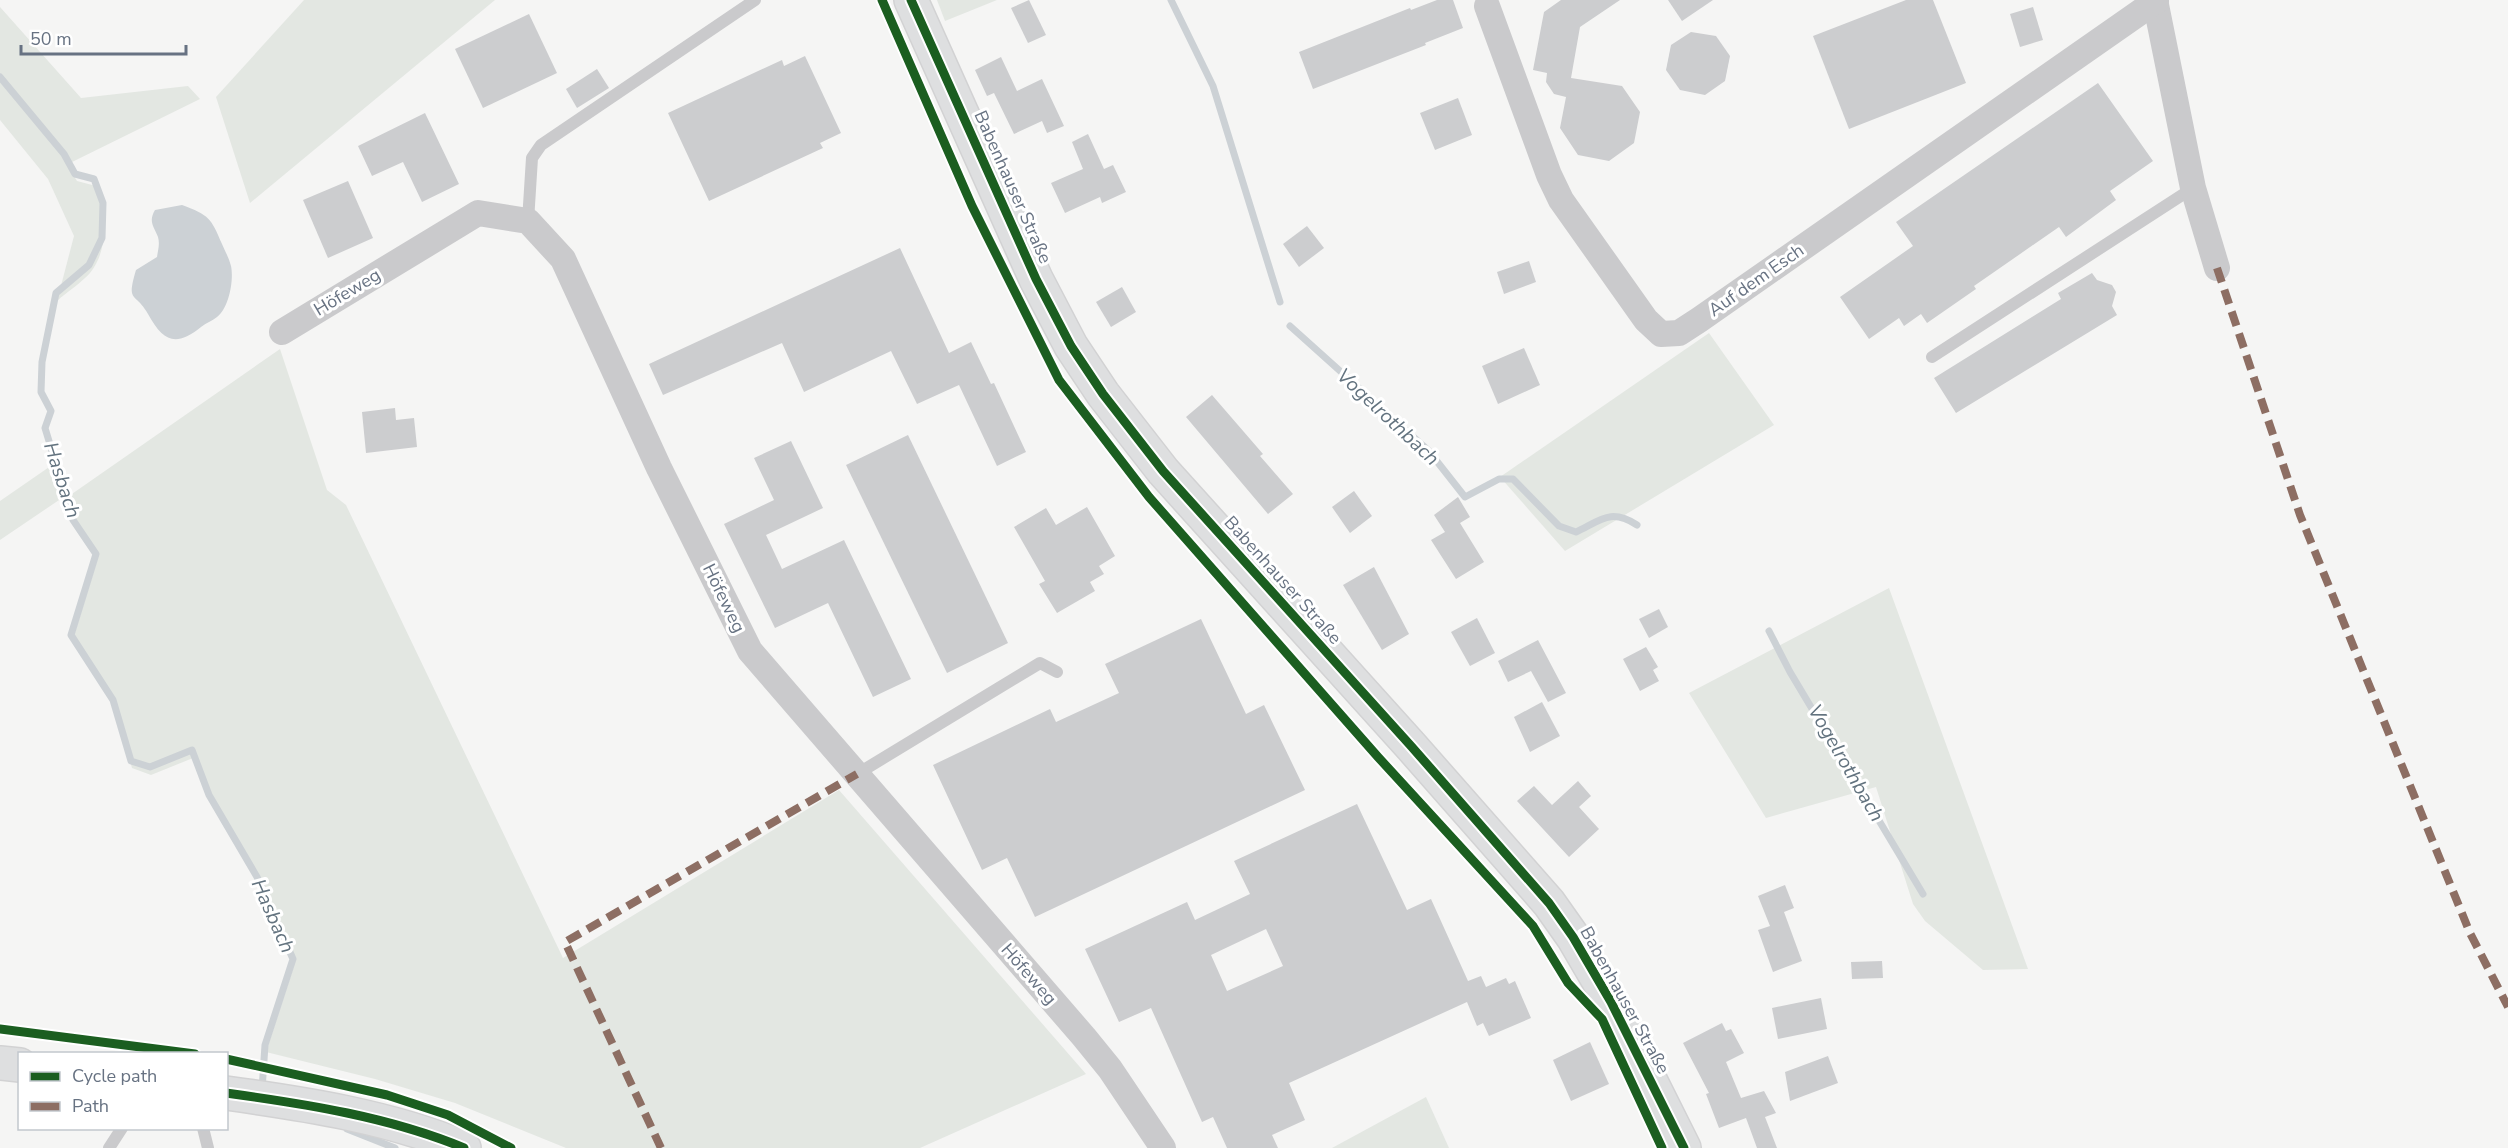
<svg xmlns="http://www.w3.org/2000/svg" width="2508" height="1148" font-family="'Nunito Sans',sans-serif">
  <style>
    .green { fill: #e3e7e2 }
    .water { fill: #ccd1d5 }
    .lines { fill: none; stroke-linecap: round; stroke-linejoin: round }
    .stream { stroke: #ccd1d5; stroke-width: 7 }
    .building { fill: #cccdcf; fill-rule: evenodd }
    .secondary-casing { stroke: #d2d2d3; stroke-width: 36 }
    .lane { stroke: #cacacc; stroke-width: 12 }
    .street { stroke: #cacacc; stroke-width: 26 }
    .secondary { stroke: #dedfe0; stroke-width: 33 }
    .quiet { stroke: #8d6e63; stroke-width: 8; stroke-dasharray: 15 8; stroke-linecap: butt }
    .cycleway-casing { stroke: #fff; stroke-width: 13 }
    .cycleway { stroke: #1b5e20; stroke-width: 9 }
    .labels { text-anchor: middle; dominant-baseline: central; stroke-width: 6; stroke-linejoin: round; paint-order: stroke }
    .street-label { font-size: 18px; fill: #677282; stroke: #fff }
    .water-label { font-size: 20px; font-style: italic; fill: #63737f; stroke: #fff }
  </style>
  <rect width="100%" height="100%" fill="#f5f5f4"/>
  <g class="green">
    <polygon points="304,0 495,0 250,203 216,97"/>
    <polygon points="937,0 997,0 945,21"/>
    <path d="M0,7L81,98L188,86L200,99L68,164L66,163L77,181L96,186C105,214 110,248 90,273C81,283 67,292 57,301L74,236L48,179L0,120Z"/>
    <polygon points="1709,333 1774,425 1565,551 1500,477"/>
    <polygon points="280,349 327,490 346,505 563,958 839,790 1086,1074 920,1148 566,1148 455,1103 375,1079 266,1052 294,966 258,884 223,825 193,758 151,775 132,768 115,707 72,642 97,561 74,527 65,496 0,540 0,501 55,463 65,495 69,496"/>
    <polygon points="1889,588 2028,969 1983,970 1925,921 1913,904 1876,787 1766,818 1689,693"/>
    <polygon points="1426,1097 1449,1148 1332,1148"/>
  </g>
  <path class="water" d="M182,205C209,215 211,218 222,244C225,251 229,258 231,266C234,280 229,308 217,317C212,321 206,323 201,327C175,348 163,341 148,314C135,291 126,304 136,270L157,257C158,250 160,244 158,237C154,226 148,222 155,210Z"/>
  <g class="lines">
    <g class="stream">
      <polyline points="1171,0 1213,86 1280,302"/>
      <polyline points="0,77 64,154 75,174 94,179 103,203 102,238 89,265 56,293 42,362 41,392 51,411 45,428 73,520 96,554 71,635 113,700 131,761 150,767 192,750 209,795 257,877 293,959 265,1045 262,1090"/>
      <path d="M1290,326L1428,450L1465,497L1499,479H1513L1559,526L1576,532C1601,520 1611,508 1637,525"/>
      <polyline points="1769,631 1790,672 1923,894"/>
      <polyline points="347,1129 395,1148"/>
    </g>
  </g>
  <g class="building">
    <polygon points="1029,0 1046,35 1028,43 1011,8"/>
    <polygon points="1437,0 1453,0 1463,28 1425,43 1426,45 1313,89 1299,52 1410,8 1411,10"/>
    <polygon points="1561,0 1620,0 1580,27 1571,78 1622,86 1640,112 1634,143 1609,161 1578,155 1560,128 1566,97 1554,94 1546,82 1547,73 1533,70 1544,12"/>
    <polygon points="1668,0 1713,0 1682,21"/>
    <polygon points="1906,0 1933,0 1966,83 1849,129 1813,36"/>
    <polygon points="2033,7 2043,40 2020,47 2010,14"/>
    <polygon points="529,14 557,73 483,108 455,49"/>
    <polygon points="1691,32 1716,36 1730,56 1725,81 1705,95 1680,90 1666,70 1671,45"/>
    <polygon points="805,56 841,133 820,143 823,148 709,201 668,113 782,60 784,66"/>
    <polygon points="1001,57 1017,91 1042,79 1064,126 1047,133 1042,121 1014,134 994,93 987,96 975,70"/>
    <polygon points="597,69 609,88 577,108 566,89"/>
    <polygon points="2098,83 2153,161 2110,191 2116,200 2066,237 2059,227 1974,286 1976,289 1927,323 1921,314 1904,326 1899,318 1869,339 1840,297 1913,246 1896,222"/>
    <polygon points="1458,98 1472,135 1435,150 1420,113"/>
    <polygon points="425,113 459,184 422,202 403,162 372,176 358,146"/>
    <polygon points="1088,134 1104,169 1113,165 1126,192 1102,203 1100,197 1065,213 1051,183 1083,169 1072,142"/>
    <polygon points="348,181 373,238 328,258 303,200"/>
    <polygon points="1307,226 1324,248 1299,267 1283,244"/>
    <polygon points="900,248 949,353 971,342 991,384 994,383 1026,452 997,466 959,385 917,404 891,351 804,392 782,343 663,395 649,364"/>
    <polygon points="1529,261 1536,282 1504,294 1497,272"/>
    <polygon points="2092,273 2097,280 2112,285 2116,292 2112,306 2117,315 1956,413 1934,378 2061,299 2058,293"/>
    <polygon points="1122,287 1136,312 1111,327 1096,302"/>
    <polygon points="1524,348 1540,385 1498,404 1482,366"/>
    <polygon points="1212,395 1263,454 1260,456 1293,494 1268,514 1186,417"/>
    <polygon points="395,408 396,420 414,418 417,447 366,453 362,412"/>
    <polygon points="908,435 1008,643 947,673 846,465"/>
    <polygon points="791,441 823,508 766,535 782,569 844,540 911,679 873,697 828,603 775,628 724,524 774,500 754,458"/>
    <polygon points="1354,491 1372,516 1350,533 1332,507"/>
    <polygon points="1458,497 1470,517 1460,523 1484,562 1456,579 1431,540 1445,532 1434,515"/>
    <polygon points="1087,507 1115,556 1099,566 1104,574 1090,582 1095,591 1057,613 1039,584 1045,581 1014,527 1046,508 1056,525"/>
    <polygon points="1374,567 1409,634 1382,650 1343,585"/>
    <polygon points="1659,609 1668,627 1649,638 1639,619"/>
    <polygon points="1477,618 1495,653 1470,666 1451,632"/>
    <polygon points="1201,619 1246,714 1264,705 1305,790 1035,917 1007,858 982,870 933,765 1050,709 1056,722 1119,693 1105,664"/>
    <polygon points="1538,640 1566,693 1548,702 1531,671 1508,682 1498,661"/>
    <polygon points="1646,647 1658,667 1653,670 1659,681 1640,691 1623,659"/>
    <polygon points="1542,702 1560,736 1530,752 1514,717"/>
    <polygon points="1578,781 1591,796 1579,807 1599,829 1569,857 1517,801 1534,786 1552,805"/>
    <path d="M1357,804L1407,910L1431,899L1468,981L1481,976L1486,987L1506,978L1509,984L1515,981L1531,1018L1489,1036L1483,1023L1477,1026L1467,1002L1289,1083L1305,1120L1272,1135L1278,1148H1227L1213,1117L1202,1122L1151,1008L1119,1022L1085,949L1187,902L1195,920L1250,894L1234,861ZM1266,929L1283,966L1227,991L1211,955Z"/>
    <polygon points="1785,885 1794,908 1784,912 1802,961 1773,972 1758,930 1770,926 1758,896"/>
    <polygon points="1882,961 1883,978 1852,979 1851,962"/>
    <polygon points="1821,998 1827,1029 1778,1039 1772,1008"/>
    <polygon points="1722,1023 1726,1031 1731,1029 1744,1053 1726,1062 1741,1098 1764,1091 1776,1113 1765,1117 1777,1148 1757,1148 1746,1118 1719,1128 1706,1094 1709,1093 1683,1043"/>
    <polygon points="1590,1042 1609,1084 1571,1101 1553,1060"/>
    <polygon points="1828,1056 1838,1083 1790,1101 1785,1072"/>
  </g>
  <g class="lines">
    <g class="secondary-casing">
      <g id="secondary">
        <polyline points="911,0 1036,279 1071,346 1103,394 1163,471 1411,746 1549,903 1573,937 1611,1002 1684,1148"/>
        <polyline points="0,1063 20,1065"/>
        <path d="M226,1093C306,1104 390,1117 464,1148"/>
      </g>
    </g>
    <g class="lane">
      <polyline points="528,221 532,158 541,145 755,0"/>
      <polyline points="1932,357 2193,188"/>
      <polyline points="857,774 1040,663 1057,672"/>
      <polyline points="203,1128 208,1148"/>
      <polyline points="109,1148 122,1128"/>
    </g>
    <g class="street">
      <polyline points="2155,0 2193,188 2217,268"/>
      <polyline points="1487,6 1549,175 1561,200 1646,320 1661,334 1679,333 1699,320 2156,1"/>
      <polyline points="282,332 478,213 528,221 563,259 659,468 750,651 1084,1037 1110,1069 1163,1148"/>
    </g>
    <use href="#secondary" class="secondary"/>
    <g class="quiet">
      <polyline points="2217,268 2300,515 2470,933 2508,1007"/>
      <polyline points="661,1148 565,942 857,774"/>
    </g>
    <g class="cycleway-casing">
      <g id="cycleway">
        <polyline points="882,0 972,206 1059,380 1149,497 1378,757 1533,926 1568,983 1602,1019 1662,1148"/>
        <polyline points="911,0 1036,279 1071,346 1103,394 1163,471 1411,746 1549,903 1573,937 1611,1002 1684,1148"/>
        <polyline points="0,1029 195,1054"/>
        <polyline points="226,1059 387,1095 448,1115 511,1148"/>
        <path d="M226,1093C306,1104 390,1117 464,1148"/>
      </g>
    </g>
    <use href="#cycleway" class="cycleway"/>
  </g>
  <g class="labels">
    <g class="street-label">
      <text transform="translate(1013 187) rotate(66)">Babenhauser Straße</text>
      <text transform="translate(1756 280) rotate(-35)">Auf dem Esch</text>
      <text transform="translate(347 292) rotate(-31)">Höfeweg</text>
      <text transform="translate(1283 580) rotate(48)">Babenhauser Straße</text>
      <text transform="translate(724 598) rotate(64)">Höfeweg</text>
      <text transform="translate(1029 974) rotate(49)">Höfeweg</text>
      <text transform="translate(1625 1000) rotate(61)">Babenhauser Straße</text>
    </g>
    <g class="water-label">
      <text transform="translate(1388 417) rotate(43)">Vogelrothbach</text>
      <text transform="translate(62 480) rotate(72)">Hasbach</text>
      <text transform="translate(1846 763) rotate(60)">Vogelrothbach</text>
      <text transform="translate(273 916) rotate(66)">Hasbach</text>
    </g>
  </g>
  <rect x="18" y="1052" width="210" height="78" fill="#ffffff" stroke="#c2c7cd" stroke-width="1.5"/>
  <rect x="30" y="1072" width="30" height="9" fill="#1b5e20" stroke="#c2c7cd" stroke-width="1.5"/>
  <text x="72" y="1082" font-size="18" fill="#677282">Cycle path</text>
  <rect x="30" y="1102" width="30" height="9" fill="#8d6e63" stroke="#c2c7cd" stroke-width="1.5"/>
  <text x="72" y="1112" font-size="18" fill="#677282">Path</text>
  <path d="M21 45v9h165v-9" fill="none" stroke="#677282" stroke-width="3"/>
  <text x="30" y="45" font-size="18" fill="#677282" stroke="#ffffff" stroke-width="4.5" paint-order="stroke">50 m</text>
</svg>
